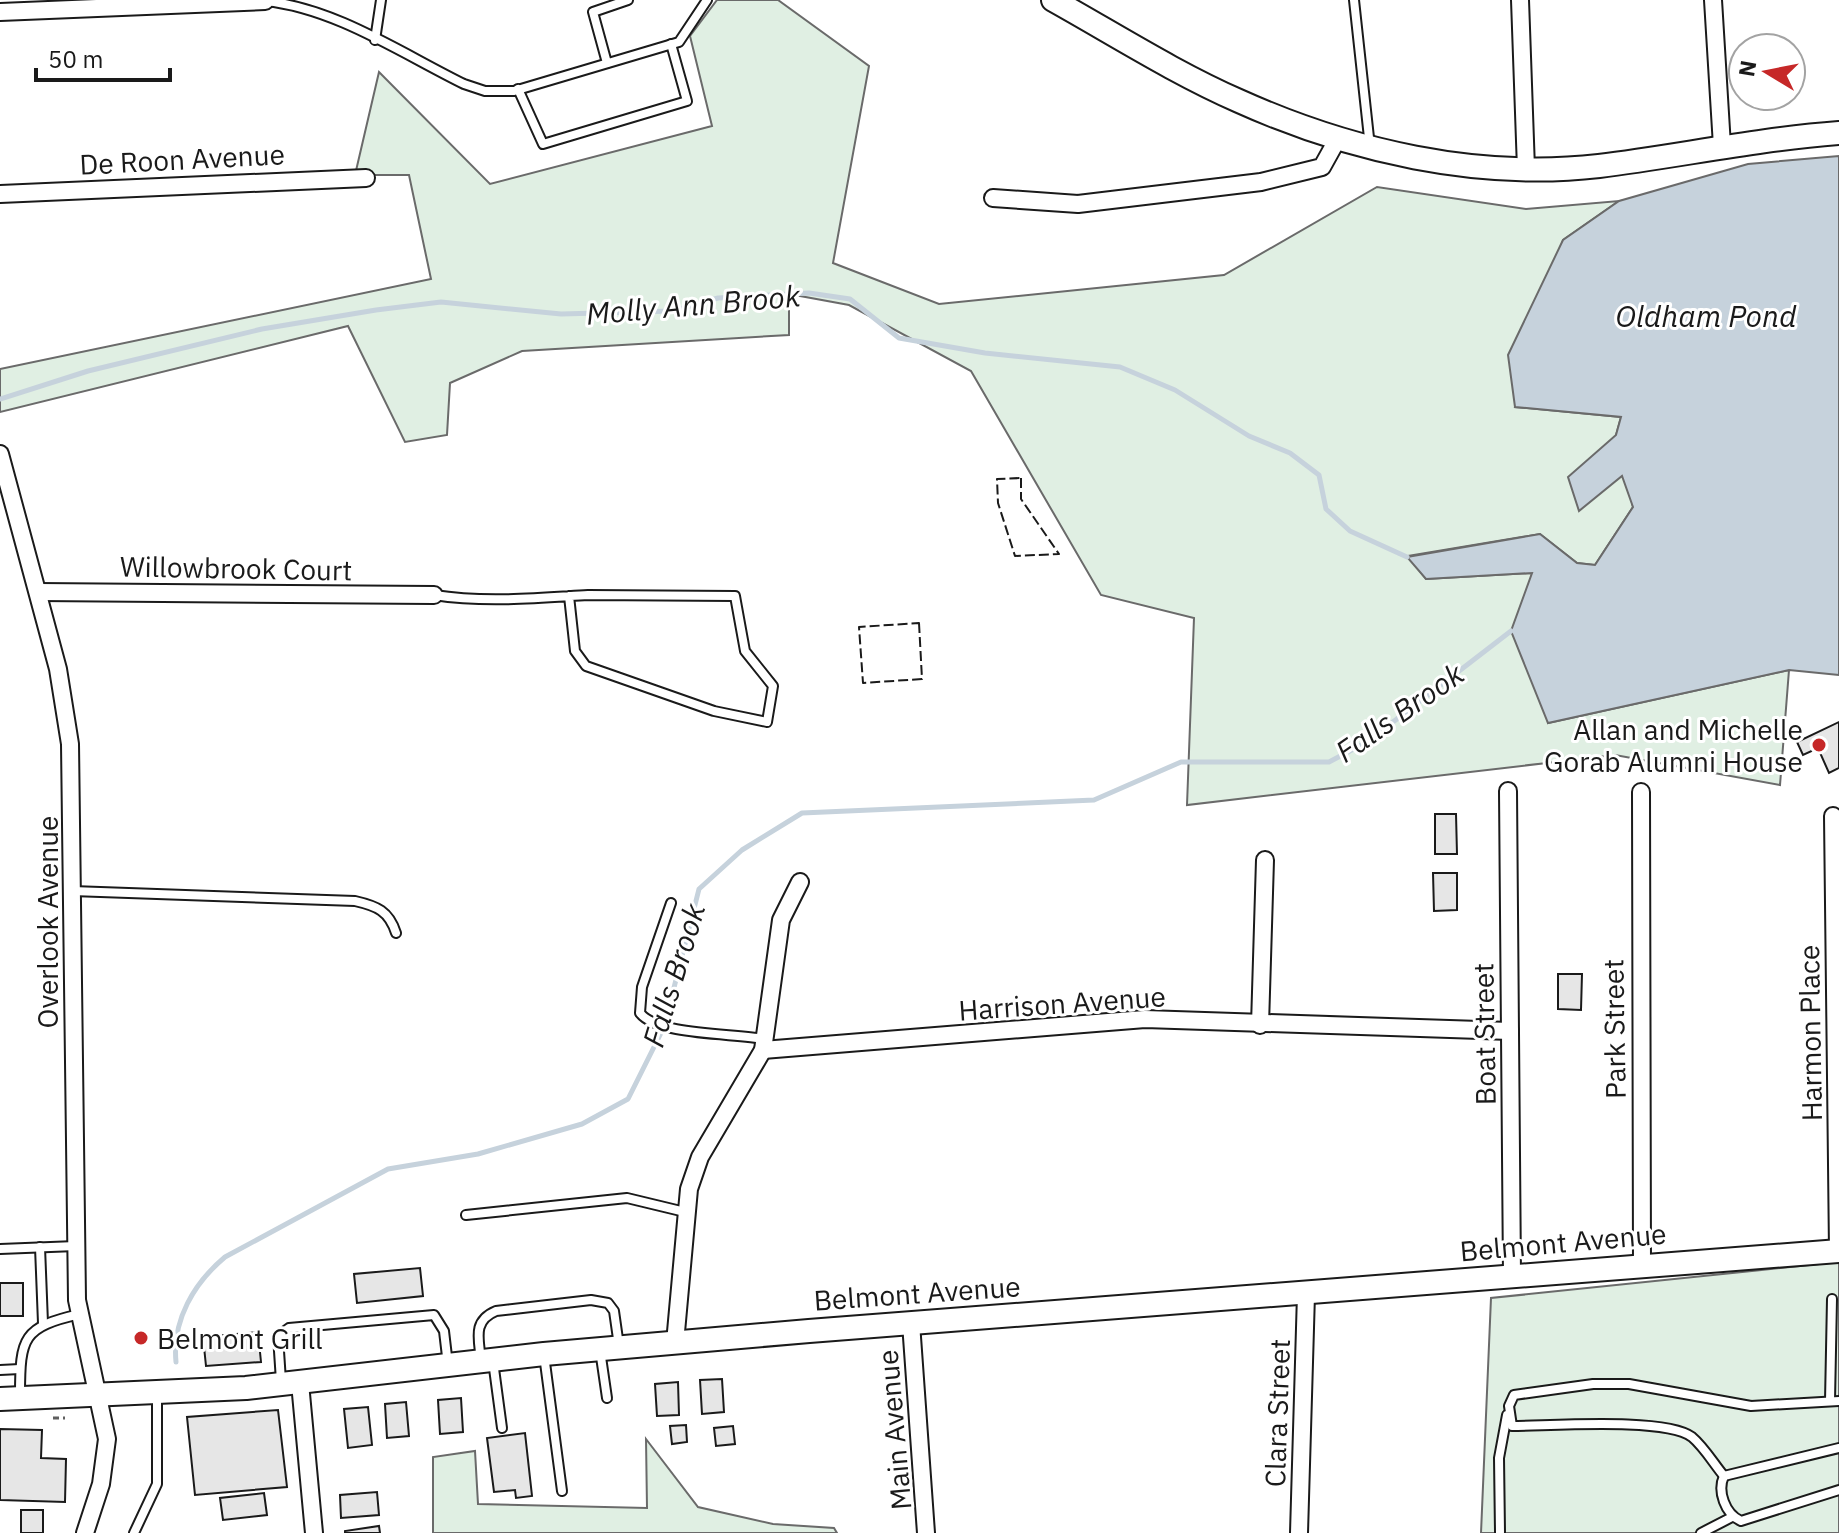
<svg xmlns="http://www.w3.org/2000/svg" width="1839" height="1533" font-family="'IBM Plex Sans',sans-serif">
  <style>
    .green { fill: #e0efe3; stroke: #6a6a6a; stroke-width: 2 }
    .water { fill: #c6d2dc; stroke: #6a6a6a; stroke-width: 2 }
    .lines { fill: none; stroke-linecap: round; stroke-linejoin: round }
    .stream { stroke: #c6d2dc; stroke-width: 5 }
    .building { fill: #e6e6e6; stroke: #1a1a1a; stroke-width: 2 }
    .lane-casing { stroke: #1a1a1a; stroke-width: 12 }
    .street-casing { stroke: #1a1a1a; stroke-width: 20 }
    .secondary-casing { stroke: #1a1a1a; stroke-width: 26 }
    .path { stroke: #5f5f5f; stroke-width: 3; stroke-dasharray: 6 4; stroke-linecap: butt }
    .lane { stroke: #fff; stroke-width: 8 }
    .street { stroke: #fff; stroke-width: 16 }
    .secondary { stroke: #fff; stroke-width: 22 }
    .fence { stroke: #1a1a1a; stroke-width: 2; stroke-dasharray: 10 4; stroke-linecap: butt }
    .poi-dot { fill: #c62828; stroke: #fff; stroke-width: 3 }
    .labels { text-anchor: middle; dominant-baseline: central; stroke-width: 6; stroke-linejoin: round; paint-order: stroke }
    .street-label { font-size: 28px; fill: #1a1a1a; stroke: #fff }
    .poi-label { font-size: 28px; fill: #1a1a1a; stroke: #fff; text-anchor: end }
    .water-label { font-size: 30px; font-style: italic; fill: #1a1a1a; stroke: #fff }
  </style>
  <rect width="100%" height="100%" fill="#fff"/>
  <g class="green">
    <polygon points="717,0 778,0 869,66 833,263 939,304 1224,275 1377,187 1526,209 1619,201 1563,240 1515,407 1621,417 1616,435 1633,507 1595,565 1577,563 1540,534 1408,556 1426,579 1532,573 1548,723 1789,670 1780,785 1615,755 1187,805 1194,618 1101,595 971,371 849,305 789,294 789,335 522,351 450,383 447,435 405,442 348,326 0,412 0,369 431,279 409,175 355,175 379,72 490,184 712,126 690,36"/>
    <polygon points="1839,1262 1839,1533 1481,1533 1491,1298"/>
    <polygon points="646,1439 698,1507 773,1524 834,1528 837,1533 433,1533 433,1457 475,1451 478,1504 647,1508"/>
  </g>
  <polygon class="water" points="1839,156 1839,675 1789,670 1548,723 1511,631 1532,573 1426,579 1407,557 1540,534 1577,563 1595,565 1633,507 1622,476 1579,511 1568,477 1616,435 1621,417 1515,407 1508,355 1563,240 1619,201 1748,164"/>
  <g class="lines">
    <g class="stream">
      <polyline points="0,399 88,371 262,329 376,310 441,302 561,314 673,311 718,298 809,293 850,299 899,338 985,353 1120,367 1175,390 1249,436 1290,453 1319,475 1326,509 1350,531 1407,557"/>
      <path d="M176,1362C172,1320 194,1283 225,1257L388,1169L478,1154L582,1124L628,1099L664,1027L699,889L742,850L802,813L1094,800L1181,762H1329L1367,742L1511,631"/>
    </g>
  </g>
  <g class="building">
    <polygon points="1839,722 1839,768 1829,773 1818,748 1803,755 1797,742"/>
    <polygon points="1435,814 1456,814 1457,854 1435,854"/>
    <polygon points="1433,873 1457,873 1457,910 1434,911"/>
    <polygon points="1558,974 1582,974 1581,1010 1558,1009"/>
    <polygon points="420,1268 423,1296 357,1303 354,1274"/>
    <rect x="0" y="1283" width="23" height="33"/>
    <polygon points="258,1332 261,1362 206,1366 203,1337"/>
    <polygon points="722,1379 724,1412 702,1414 700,1380"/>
    <polygon points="678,1382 679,1415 657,1416 655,1384"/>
    <polygon points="461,1398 463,1432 440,1434 438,1400"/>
    <polygon points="406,1402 409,1436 387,1438 385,1404"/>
    <polygon points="368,1407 372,1445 348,1448 344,1409"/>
    <polygon points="278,1410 287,1487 195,1495 187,1417"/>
    <polygon points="686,1425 687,1442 672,1444 670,1426"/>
    <polygon points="733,1426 735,1444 716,1446 714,1428"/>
    <polygon points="0,1429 42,1430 41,1458 66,1459 65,1502 0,1500"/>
    <polygon points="525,1433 532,1496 516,1498 515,1490 494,1492 487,1438"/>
    <polygon points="377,1492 379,1515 341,1518 340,1495"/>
    <polygon points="264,1493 267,1515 223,1520 220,1498"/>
    <rect x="21" y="1510" width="22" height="23"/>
    <polygon points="379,1526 380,1533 345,1533 345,1531"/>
  </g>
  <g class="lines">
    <g class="lane-casing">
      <g id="lane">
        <polyline points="1354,0 1370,147"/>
        <path d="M265,1C335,8 401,53 464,84L485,91H514L679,42L707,0"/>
        <polyline points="375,40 381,0"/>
        <polyline points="607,63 593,12 628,0"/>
        <polyline points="518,89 543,144 687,101 671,44"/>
        <path d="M434,595C485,603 537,598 588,595L735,596L745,651L773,686L767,722L714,711L586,666L575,651L569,596"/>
        <path d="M72,891L355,901C377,906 389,911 396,933"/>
        <path d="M671,903L642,987L640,1013C658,1036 735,1033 764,1039"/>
        <polyline points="466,1215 627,1198 685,1212"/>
        <polyline points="40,1247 43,1323"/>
        <polyline points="0,1249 76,1246"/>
        <polyline points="600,1350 607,1398"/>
        <polyline points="544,1355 562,1491"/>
        <path d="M481,1361C479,1339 472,1321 496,1311L591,1300L608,1303L614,1311L619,1346"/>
        <polyline points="493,1361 502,1428"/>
        <polyline points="0,1370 20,1369"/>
        <polyline points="281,1381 278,1336 289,1328 434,1315 444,1331 448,1365"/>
        <path d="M20,1395C20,1337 23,1327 80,1314"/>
        <polyline points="1830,1401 1832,1299"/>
        <path d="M1839,1448L1724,1476C1717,1491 1725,1514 1741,1521L1839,1490"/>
        <path d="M1724,1476C1714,1464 1704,1447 1692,1437C1666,1417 1549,1426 1512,1426L1509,1406L1514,1395L1593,1384H1629L1751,1406L1839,1401"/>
        <polyline points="1500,1532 1499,1458 1507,1415"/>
        <polyline points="134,1533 157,1484 157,1395"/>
        <polyline points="1701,1533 1732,1517"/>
      </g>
    </g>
    <g class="street-casing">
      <g id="street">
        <polyline points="1520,0 1526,169"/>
        <polyline points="1713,0 1722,146"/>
        <polyline points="0,12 265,1"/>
        <polyline points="0,194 366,178"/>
        <polyline points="993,198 1078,204 1261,182 1322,167 1337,140"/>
        <polyline points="0,454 58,669 70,744 77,1300 107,1439 101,1484 85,1533"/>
        <polyline points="38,592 434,595"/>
        <polyline points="1508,791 1512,1276"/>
        <polyline points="1641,792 1642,1265"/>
        <polyline points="1833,816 1838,1251"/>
        <polyline points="1260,1025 1265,860"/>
        <polyline points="763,1050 1145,1019 1510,1031"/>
        <polyline points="911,1323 926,1533"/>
        <polyline points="675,1343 689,1189 700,1157 763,1050 781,920 800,882"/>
        <polyline points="300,1383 314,1533"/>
        <polyline points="1299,1533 1306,1294"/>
      </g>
    </g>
    <g class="secondary-casing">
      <g id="secondary">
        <path d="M1053,0C1114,34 1175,73 1239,101C1350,151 1477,180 1599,166C1679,156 1758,139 1839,133"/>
        <polyline points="0,1399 246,1388 544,1354 809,1331 1839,1251"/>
      </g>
    </g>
    <polyline class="path" points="53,1418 65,1418"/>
    <use href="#lane" class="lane"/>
    <use href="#street" class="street"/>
    <use href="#secondary" class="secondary"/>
    <g class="fence">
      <polygon points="1021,478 1021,499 1059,554 1015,556 998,503 997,479"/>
      <polygon points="919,623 922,679 863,683 859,627"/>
    </g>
  </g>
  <g class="poi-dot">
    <circle cx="1819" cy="745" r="8"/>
    <circle cx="141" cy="1338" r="8"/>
  </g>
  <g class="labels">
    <g class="street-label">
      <text transform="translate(182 159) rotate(-3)">De Roon Avenue</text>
      <text transform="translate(236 568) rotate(1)">Willowbrook Court</text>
      <text transform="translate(47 922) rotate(-90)">Overlook Avenue</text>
      <text transform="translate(1062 1003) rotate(-4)">Harrison Avenue</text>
      <text transform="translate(1614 1029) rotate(-91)">Park Street</text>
      <text transform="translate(1810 1033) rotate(-91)">Harmon Place</text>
      <text transform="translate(1484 1034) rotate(-91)">Boat Street</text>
      <text transform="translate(1563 1242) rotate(-5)">Belmont Avenue</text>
      <text transform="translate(917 1293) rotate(-4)">Belmont Avenue</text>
      <text transform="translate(1277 1413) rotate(-88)">Clara Street</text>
      <text transform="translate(894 1430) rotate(-95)">Main Avenue</text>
    </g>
    <g class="poi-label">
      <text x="1803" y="729">Allan and Michelle<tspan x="1803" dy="32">Gorab Alumni House</tspan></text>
      <text x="157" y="1338" text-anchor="start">Belmont Grill</text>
    </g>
    <g class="water-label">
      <text transform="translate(693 304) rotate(-5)">Molly Ann Brook</text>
      <text x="1706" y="315">Oldham Pond</text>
      <text transform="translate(1399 712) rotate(-35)">Falls Brook</text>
      <text transform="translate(673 975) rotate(-73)">Falls Brook</text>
    </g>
  </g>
  <g transform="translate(1767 72) rotate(280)"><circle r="38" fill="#ffffff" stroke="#a3a3a3" stroke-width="2"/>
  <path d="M0-6L14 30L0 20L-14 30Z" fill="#c62828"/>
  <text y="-12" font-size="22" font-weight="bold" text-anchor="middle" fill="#1a1a1a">N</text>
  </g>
  <path d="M36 68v12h134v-12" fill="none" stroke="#1a1a1a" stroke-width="4"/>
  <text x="48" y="68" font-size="24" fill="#1a1a1a" stroke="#ffffff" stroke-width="6" paint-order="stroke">50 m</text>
</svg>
